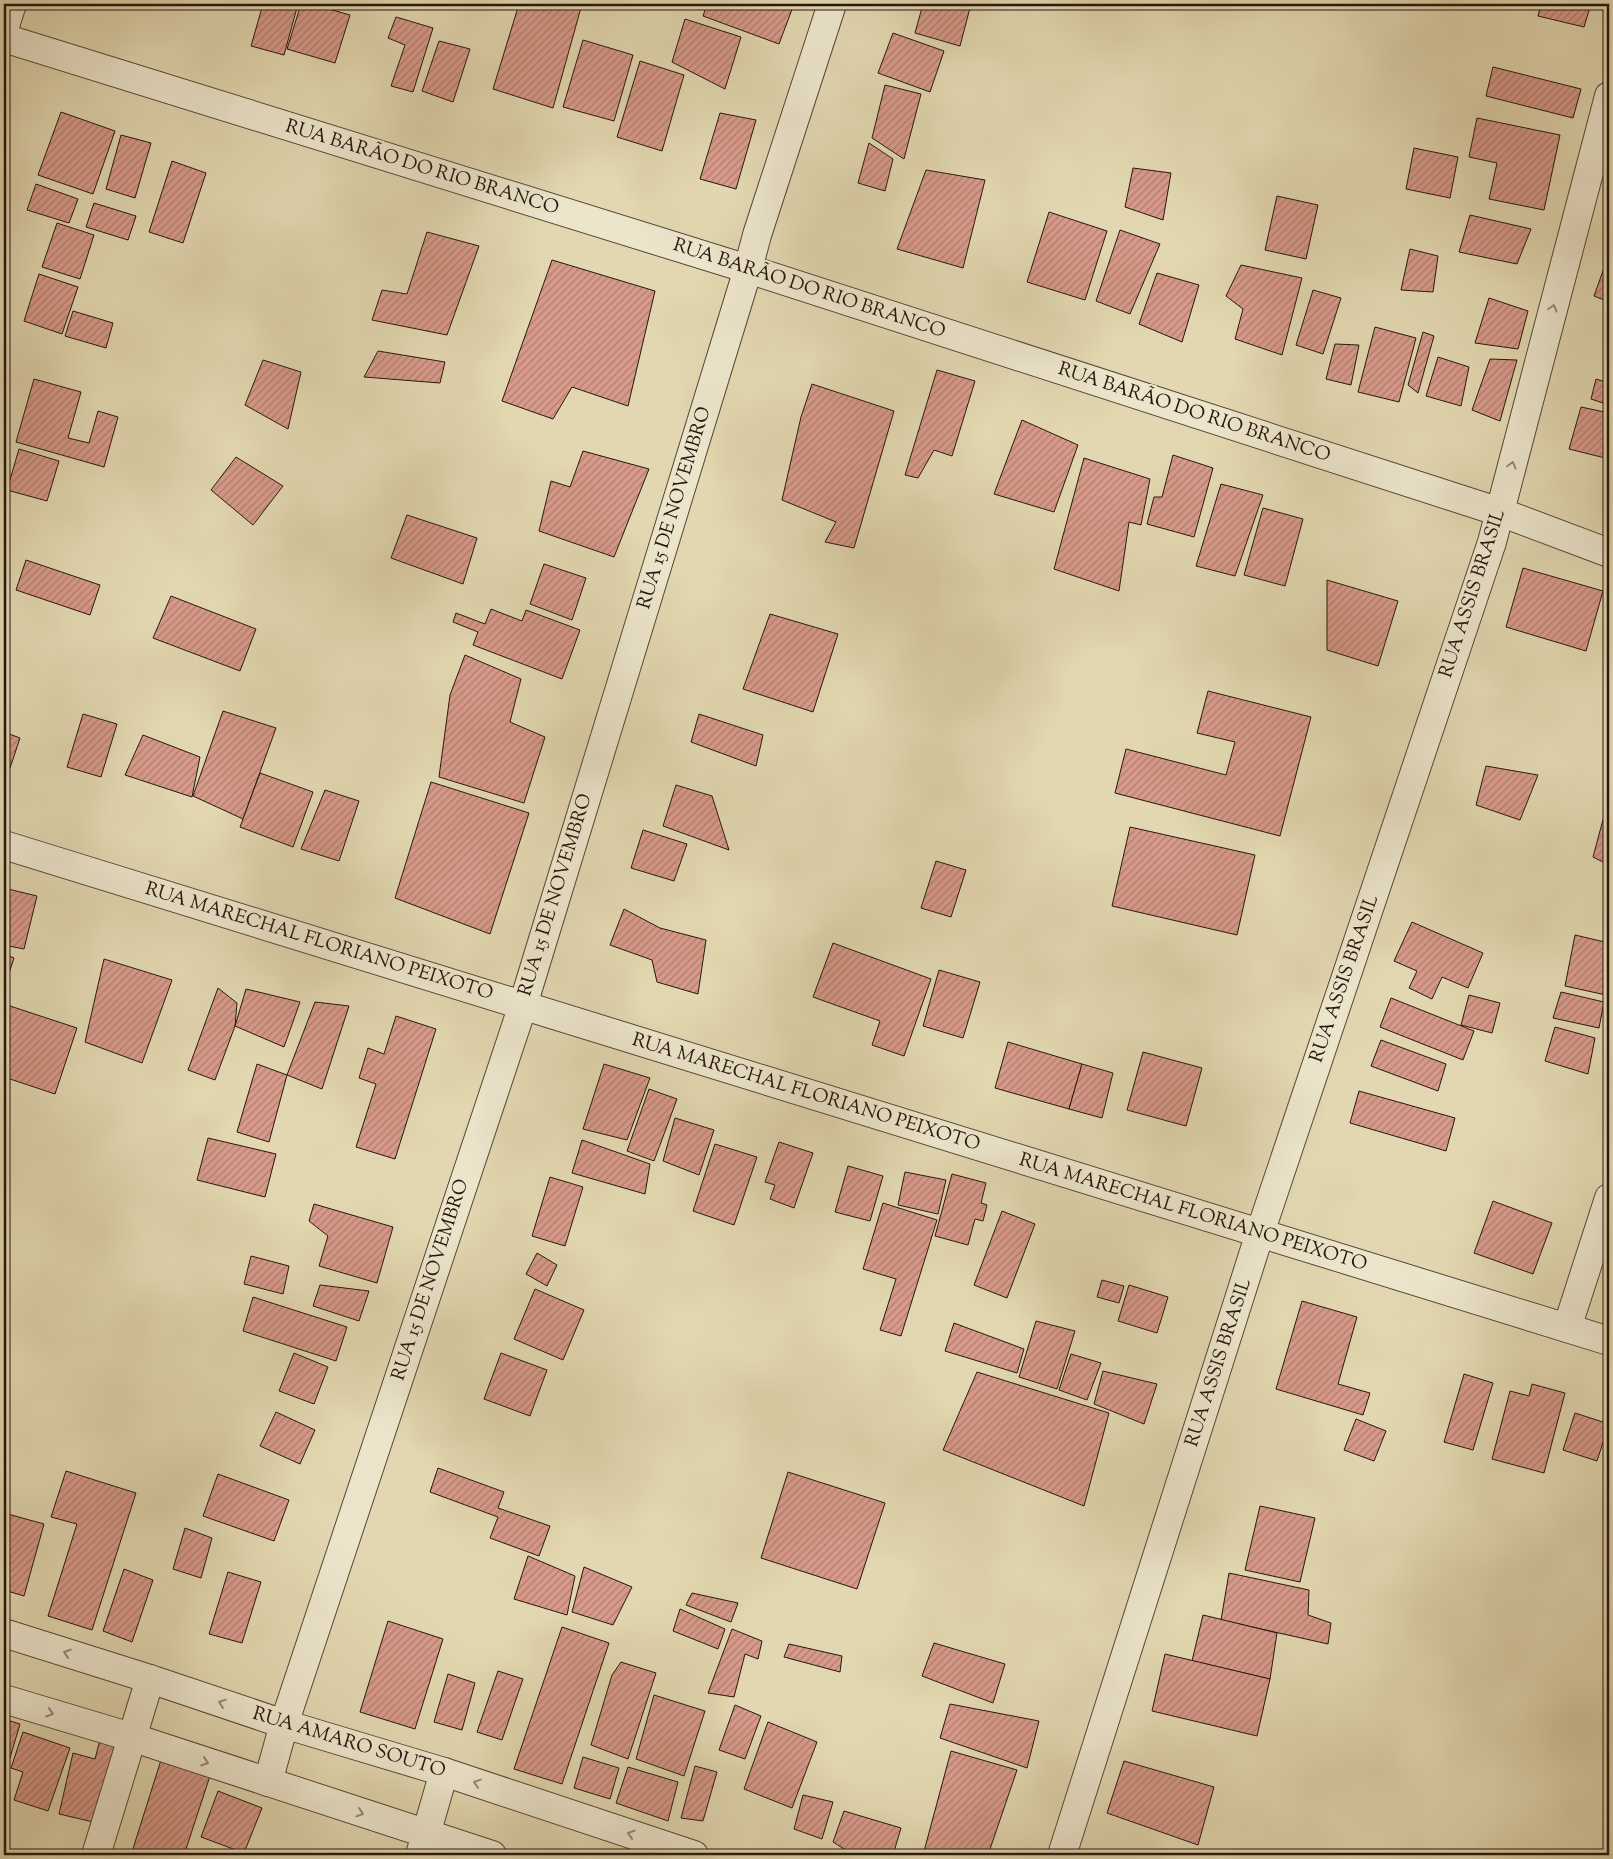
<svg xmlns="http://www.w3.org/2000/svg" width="1613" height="1859" font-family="'Sorts Mill Goudy',serif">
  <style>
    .building { fill: url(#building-hatch); stroke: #26170e }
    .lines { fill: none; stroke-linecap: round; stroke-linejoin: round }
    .minor-casing { stroke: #554736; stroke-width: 30 }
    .minor { stroke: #ece5cc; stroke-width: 28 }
    .oneway { stroke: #938876 }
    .labels { text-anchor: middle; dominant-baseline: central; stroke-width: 4; stroke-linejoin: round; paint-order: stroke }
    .street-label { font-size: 19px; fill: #26170e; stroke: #ece5cc }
  </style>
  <defs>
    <pattern id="building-hatch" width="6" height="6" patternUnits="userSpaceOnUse" patternTransform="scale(1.25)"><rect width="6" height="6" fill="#d89a8a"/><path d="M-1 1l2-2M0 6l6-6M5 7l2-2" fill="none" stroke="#af7d6f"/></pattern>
  </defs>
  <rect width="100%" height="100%" fill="#e2d7b0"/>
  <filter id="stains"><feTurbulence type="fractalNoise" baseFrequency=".004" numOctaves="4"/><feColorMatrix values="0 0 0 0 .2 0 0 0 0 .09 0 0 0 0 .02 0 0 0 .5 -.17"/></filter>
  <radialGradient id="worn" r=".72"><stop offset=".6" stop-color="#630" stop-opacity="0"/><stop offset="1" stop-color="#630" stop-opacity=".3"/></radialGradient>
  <g class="building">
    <polygon points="263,4 298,4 284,55 251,46"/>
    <polygon points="301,4 331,4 329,9 350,15 335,63 287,49"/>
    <polygon points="519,4 582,4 553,108 493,89"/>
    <polygon points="707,4 794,4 779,44 703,16"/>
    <polygon points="923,4 971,4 960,46 915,33"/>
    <polygon points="1541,4 1591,4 1584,27 1538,16"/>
    <polygon points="396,17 433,28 413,92 391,86 405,45 388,38"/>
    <polygon points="685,19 741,37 725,89 672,62"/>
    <polygon points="893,33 944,51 930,92 878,73"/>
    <polygon points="583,40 633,55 614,121 563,107"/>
    <polygon points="439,41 470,49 453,102 422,91"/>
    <polygon points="640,61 684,75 662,151 617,137"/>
    <polygon points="1493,67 1581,89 1573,118 1486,96"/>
    <polygon points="885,85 921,94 904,159 872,138"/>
    <polygon points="61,112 115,131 93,194 38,175"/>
    <polygon points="720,113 756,120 736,189 700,179"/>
    <polygon points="1477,118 1560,135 1544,210 1489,199 1497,163 1469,157"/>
    <polygon points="121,135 151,143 135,198 106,189"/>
    <polygon points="869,143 893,159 885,191 858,183"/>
    <polygon points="1414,148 1458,157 1450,198 1406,189"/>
    <polygon points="172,161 206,173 183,243 149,232"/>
    <polygon points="1133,168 1171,173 1163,220 1125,207"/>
    <polygon points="926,170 985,180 963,268 897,249"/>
    <polygon points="36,184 78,199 69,223 27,210"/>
    <polygon points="1277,196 1318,205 1306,259 1265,250"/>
    <polygon points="94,203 136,216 128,240 86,227"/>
    <polygon points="1049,212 1107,231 1085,300 1027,282"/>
    <polygon points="1470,215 1531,229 1517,264 1459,252"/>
    <polygon points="57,223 94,235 80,279 42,267"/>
    <polygon points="1120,230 1160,244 1130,314 1096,301"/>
    <polygon points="427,232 479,246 447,335 372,320 382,290 407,294"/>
    <polygon points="1410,249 1438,256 1433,292 1401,290"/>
    <polygon points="1609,254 1609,302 1594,296"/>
    <polygon points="552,260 655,291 628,406 572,387 553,419 502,401"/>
    <polygon points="1241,265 1302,278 1282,355 1235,339 1243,309 1226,296"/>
    <polygon points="1157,273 1199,285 1182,342 1139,324"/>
    <polygon points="39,274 78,287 62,334 24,321"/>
    <polygon points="1313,290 1341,298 1323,354 1296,345"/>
    <polygon points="1489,298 1528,311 1518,349 1475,343"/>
    <polygon points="73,311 113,323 106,348 65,336"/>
    <polygon points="1375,327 1416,338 1399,402 1358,392"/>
    <polygon points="1423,332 1434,336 1418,393 1408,385"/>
    <polygon points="1609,332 1609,349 1604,346"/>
    <polygon points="1335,344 1359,345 1351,385 1326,379"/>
    <polygon points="378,351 445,362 440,383 364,377"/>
    <polygon points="1438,357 1469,367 1461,406 1426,396"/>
    <polygon points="1490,359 1517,360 1500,421 1472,410"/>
    <polygon points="263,360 301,372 288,429 245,405"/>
    <polygon points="937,370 975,381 952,456 934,450 918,478 905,475"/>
    <polygon points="34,379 81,392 68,438 89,443 98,411 118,417 104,467 16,442"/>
    <polygon points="1596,379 1609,383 1609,405 1591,399"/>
    <polygon points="812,384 894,411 854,548 825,542 836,522 782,500 801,417"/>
    <polygon points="1581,407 1609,413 1609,459 1569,449"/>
    <polygon points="1022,420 1078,445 1054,512 994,494"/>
    <polygon points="19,449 59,461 47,501 7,490"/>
    <polygon points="583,451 649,469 614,557 539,531 551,481 570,487"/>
    <polygon points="1173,455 1213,468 1194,537 1147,524 1154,497 1162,497"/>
    <polygon points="236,457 283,486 253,525 211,490"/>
    <polygon points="1084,458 1150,479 1141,525 1129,522 1119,591 1054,569"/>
    <polygon points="1221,484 1263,495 1235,576 1196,566"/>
    <polygon points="1263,508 1303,519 1285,586 1244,575"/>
    <polygon points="407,515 477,538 463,584 391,558"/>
    <polygon points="26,560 100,585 90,615 16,590"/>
    <polygon points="544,564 586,578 572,620 530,604"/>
    <polygon points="1523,568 1603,591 1586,651 1506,627"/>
    <polygon points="1327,580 1398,601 1378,666 1327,650"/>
    <polygon points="171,596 256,629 240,671 153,638"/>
    <polygon points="491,609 522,621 526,610 580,630 562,679 473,645 478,632 453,622 456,613 485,624"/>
    <polygon points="770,614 838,634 813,712 743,689"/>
    <polygon points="465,655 521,679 510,722 545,737 524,803 439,777 450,695"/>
    <polygon points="1208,691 1311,717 1280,836 1115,793 1126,749 1226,775 1235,742 1197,733"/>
    <polygon points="223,711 276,728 243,819 193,796"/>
    <polygon points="83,714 117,724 101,777 67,767"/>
    <polygon points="699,714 763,735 756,766 691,742"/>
    <polygon points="4,732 20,738 9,771 4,769"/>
    <polygon points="143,735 200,757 192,797 125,775"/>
    <polygon points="1486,766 1538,775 1520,820 1476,805"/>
    <polygon points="260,773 313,792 293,847 240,827"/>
    <polygon points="431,782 529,813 490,934 395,898"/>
    <polygon points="676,785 712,796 729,850 663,826"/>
    <polygon points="325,790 359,801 339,861 301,849"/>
    <polygon points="1608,801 1609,802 1609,865 1593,857"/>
    <polygon points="1130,827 1255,855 1237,935 1112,906"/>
    <polygon points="643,830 687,844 674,881 631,868"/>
    <polygon points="936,861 966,870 951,917 921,908"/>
    <polygon points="4,888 37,896 24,949 4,945"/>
    <polygon points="624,909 660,928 706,940 698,994 657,982 652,960 610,945"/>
    <polygon points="1412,922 1483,953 1468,988 1442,977 1432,999 1409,988 1417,971 1394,961"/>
    <polygon points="1575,935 1609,943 1609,985 1606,995 1565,986"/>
    <polygon points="833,943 931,979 904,1056 872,1045 880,1021 813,997"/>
    <polygon points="4,954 14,958 4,988"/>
    <polygon points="104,959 172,980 142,1063 85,1042"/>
    <polygon points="939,970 980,982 963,1038 923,1026"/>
    <polygon points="218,988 237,1003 235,1026 215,1080 188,1070"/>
    <polygon points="246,989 300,1002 284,1047 235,1026"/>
    <polygon points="1561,992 1604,1002 1599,1028 1553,1018"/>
    <polygon points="1469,995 1500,1003 1492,1033 1461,1025"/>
    <polygon points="1391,998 1474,1031 1463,1060 1380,1027"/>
    <polygon points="315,1002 349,1006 322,1089 287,1075"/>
    <polygon points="7,1005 77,1028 55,1094 4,1077 4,1016"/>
    <polygon points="396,1016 436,1029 395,1159 356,1147 376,1084 359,1078 368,1048 384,1054"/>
    <polygon points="1555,1027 1595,1038 1588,1074 1545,1061"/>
    <polygon points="1381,1040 1446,1064 1438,1091 1371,1066"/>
    <polygon points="1008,1042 1082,1064 1069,1109 995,1088"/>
    <polygon points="1143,1052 1202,1068 1186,1126 1127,1110"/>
    <polygon points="257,1064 287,1075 269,1142 237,1132"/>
    <polygon points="604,1064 650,1078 627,1140 583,1129"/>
    <polygon points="1082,1064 1113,1073 1102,1118 1069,1109"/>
    <polygon points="649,1089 677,1099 654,1161 627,1151"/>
    <polygon points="1359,1091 1455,1118 1446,1151 1350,1123"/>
    <polygon points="675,1118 714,1130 699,1175 663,1161"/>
    <polygon points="208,1138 276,1154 265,1197 197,1180"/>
    <polygon points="582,1140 650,1164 645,1194 572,1173"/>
    <polygon points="779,1142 813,1153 794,1208 770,1199 775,1185 765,1182"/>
    <polygon points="715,1144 757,1157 734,1225 693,1211"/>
    <polygon points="848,1166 883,1176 870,1221 835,1212"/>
    <polygon points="905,1172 946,1180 938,1214 898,1205"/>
    <polygon points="952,1174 986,1183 981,1203 987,1205 983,1221 975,1219 968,1245 935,1236"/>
    <polygon points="550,1177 583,1187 565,1246 532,1236"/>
    <polygon points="1493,1201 1552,1223 1533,1274 1474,1253"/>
    <polygon points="883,1203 937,1220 901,1336 880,1330 896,1279 863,1269"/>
    <polygon points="314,1204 393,1227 377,1283 319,1266 328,1236 309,1221"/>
    <polygon points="1002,1211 1035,1224 1007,1298 974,1285"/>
    <polygon points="537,1253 557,1265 547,1286 526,1274"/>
    <polygon points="251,1256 289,1266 283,1294 244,1284"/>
    <polygon points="1102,1280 1124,1286 1119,1303 1097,1297"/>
    <polygon points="320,1285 369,1291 359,1321 313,1306"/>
    <polygon points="1129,1285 1168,1297 1157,1333 1118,1321"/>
    <polygon points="535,1289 584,1310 563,1360 514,1339"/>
    <polygon points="253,1297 347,1327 336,1361 243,1331"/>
    <polygon points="1302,1301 1357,1317 1338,1384 1370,1393 1363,1415 1276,1389"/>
    <polygon points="1036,1321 1075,1331 1057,1389 1019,1377"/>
    <polygon points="954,1323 1024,1349 1017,1373 945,1351"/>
    <polygon points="294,1353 328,1367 314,1404 279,1391"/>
    <polygon points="501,1353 547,1370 530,1416 484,1399"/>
    <polygon points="1071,1354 1101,1363 1087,1400 1059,1390"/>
    <polygon points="1103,1371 1157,1384 1144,1424 1094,1404"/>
    <polygon points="977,1372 1109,1413 1084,1506 943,1450"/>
    <polygon points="1464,1374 1493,1383 1473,1450 1444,1442"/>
    <polygon points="1532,1384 1565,1393 1544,1473 1492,1459 1510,1391 1529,1396"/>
    <polygon points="276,1412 315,1430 300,1464 260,1446"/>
    <polygon points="1575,1413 1609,1424 1597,1461 1563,1450"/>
    <polygon points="1356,1419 1386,1431 1374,1461 1344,1450"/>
    <polygon points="438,1468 504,1492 498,1508 550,1526 539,1556 490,1538 498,1517 430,1492"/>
    <polygon points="66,1471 136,1493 92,1630 48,1616 77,1524 51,1517"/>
    <polygon points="788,1472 885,1503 857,1589 761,1558"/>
    <polygon points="218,1474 289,1500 274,1541 203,1516"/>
    <polygon points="1609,1500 1609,1519 1605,1518"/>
    <polygon points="1260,1506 1315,1518 1300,1582 1245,1570"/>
    <polygon points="4,1513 44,1524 24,1596 4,1590"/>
    <polygon points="185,1528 212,1538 201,1578 173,1569"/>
    <polygon points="528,1556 575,1576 567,1615 514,1599"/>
    <polygon points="584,1567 632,1587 613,1625 572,1612"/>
    <polygon points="124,1569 153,1580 132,1642 103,1631"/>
    <polygon points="228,1572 261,1582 242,1643 209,1634"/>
    <polygon points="1229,1573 1309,1590 1308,1615 1331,1623 1328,1644 1221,1620"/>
    <polygon points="692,1593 738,1603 731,1622 686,1605"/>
    <polygon points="680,1609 725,1629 718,1649 673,1631"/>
    <polygon points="1203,1615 1277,1633 1270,1679 1192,1661"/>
    <polygon points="388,1621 443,1639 415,1729 360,1712"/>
    <polygon points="562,1627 609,1643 562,1784 514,1769"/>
    <polygon points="732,1629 762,1641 758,1659 745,1654 734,1697 708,1693"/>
    <polygon points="934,1643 1005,1664 993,1703 922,1676"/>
    <polygon points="789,1644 842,1656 840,1672 784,1657"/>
    <polygon points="1165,1654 1270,1679 1257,1736 1152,1711"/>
    <polygon points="621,1662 656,1673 628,1759 591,1745 612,1675"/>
    <polygon points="498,1671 523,1679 502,1740 477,1732"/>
    <polygon points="448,1674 475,1683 462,1730 434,1722"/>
    <polygon points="654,1695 705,1711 684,1776 636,1759"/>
    <polygon points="950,1704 1039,1721 1027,1768 940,1738"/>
    <polygon points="735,1705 761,1716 745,1759 719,1750"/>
    <polygon points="4,1719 20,1724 4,1778"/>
    <polygon points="768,1722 817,1742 792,1808 744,1789"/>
    <polygon points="23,1732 70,1748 48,1811 14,1800 23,1772 11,1768"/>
    <polygon points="101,1736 122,1741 102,1824 59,1814 73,1753 95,1759"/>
    <polygon points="951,1751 1017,1770 988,1855 923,1855"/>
    <polygon points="583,1757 619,1768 610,1799 574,1788"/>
    <polygon points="161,1760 210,1776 184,1855 131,1855"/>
    <polygon points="1124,1761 1214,1787 1198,1845 1107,1813"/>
    <polygon points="695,1766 717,1772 703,1821 681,1818"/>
    <polygon points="628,1767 678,1782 668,1821 616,1803"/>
    <polygon points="218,1791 262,1808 244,1853 201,1837"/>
    <polygon points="803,1795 833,1802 822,1839 794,1829"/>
    <polygon points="844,1811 901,1828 893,1855 848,1855 849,1852 833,1842"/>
  </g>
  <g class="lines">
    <g class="minor-casing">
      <g id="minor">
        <polyline points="4,29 12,4"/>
        <polyline points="4,38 748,269 1500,512 1609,553"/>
        <polyline points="4,845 1609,1341"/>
        <polyline points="1567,1328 1609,1198"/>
        <polyline points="4,1633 150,1679 284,1724 444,1772 694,1855"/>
        <polyline points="4,1699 131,1737 492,1855"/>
        <polyline points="268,1782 284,1724 523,1005 748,269 757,235 832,4"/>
        <polyline points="96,1855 150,1679"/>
        <polyline points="420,1855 444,1772"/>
        <polyline points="1062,1855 1260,1233 1492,542 1609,96"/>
      </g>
    </g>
    <use href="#minor" class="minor"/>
  </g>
  <defs><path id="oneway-chevron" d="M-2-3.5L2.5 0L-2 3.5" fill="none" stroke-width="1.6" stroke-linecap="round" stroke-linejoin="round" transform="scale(1.25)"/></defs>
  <g class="oneway">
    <use href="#oneway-chevron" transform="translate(1553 308) rotate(-75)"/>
    <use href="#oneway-chevron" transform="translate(1512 465) rotate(-75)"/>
    <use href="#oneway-chevron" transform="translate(67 1653) rotate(-162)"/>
    <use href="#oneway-chevron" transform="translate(222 1703) rotate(-161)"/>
    <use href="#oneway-chevron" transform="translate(50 1713) rotate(17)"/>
    <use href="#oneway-chevron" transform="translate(205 1762) rotate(18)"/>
    <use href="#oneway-chevron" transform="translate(477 1783) rotate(-162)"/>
    <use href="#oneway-chevron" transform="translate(360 1813) rotate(19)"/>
    <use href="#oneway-chevron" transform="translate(631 1834) rotate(-162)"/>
  </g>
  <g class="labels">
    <g class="street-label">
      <text transform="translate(422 168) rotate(17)">RUA BARÃO DO RIO BRANCO</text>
      <text transform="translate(809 289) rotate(18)">RUA BARÃO DO RIO BRANCO</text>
      <text transform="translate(1194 413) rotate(18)">RUA BARÃO DO RIO BRANCO</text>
      <text transform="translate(675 508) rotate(-73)">RUA 15 DE NOVEMBRO</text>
      <text transform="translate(1473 594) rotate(-72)">RUA ASSIS BRASIL</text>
      <text transform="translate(556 895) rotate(-73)">RUA 15 DE NOVEMBRO</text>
      <text transform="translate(319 942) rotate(17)">RUA MARECHAL FLORIANO PEIXOTO</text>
      <text transform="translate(1345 979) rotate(-71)">RUA ASSIS BRASIL</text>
      <text transform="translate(806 1093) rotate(17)">RUA MARECHAL FLORIANO PEIXOTO</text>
      <text transform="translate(1193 1213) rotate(17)">RUA MARECHAL FLORIANO PEIXOTO</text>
      <text transform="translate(431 1280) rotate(-72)">RUA 15 DE NOVEMBRO</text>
      <text transform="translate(1219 1363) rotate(-72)">RUA ASSIS BRASIL</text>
      <text transform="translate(349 1743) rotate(17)">RUA AMARO SOUTO</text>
    </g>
  </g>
  <rect width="1613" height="1859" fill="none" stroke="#e2d7b0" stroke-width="20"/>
  <rect x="5" y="5" width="1603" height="1849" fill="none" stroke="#26170e" stroke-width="2.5"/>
  <rect x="10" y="10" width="1593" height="1839" fill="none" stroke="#26170e"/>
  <rect width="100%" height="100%" filter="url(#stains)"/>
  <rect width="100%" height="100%" fill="url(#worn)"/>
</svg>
